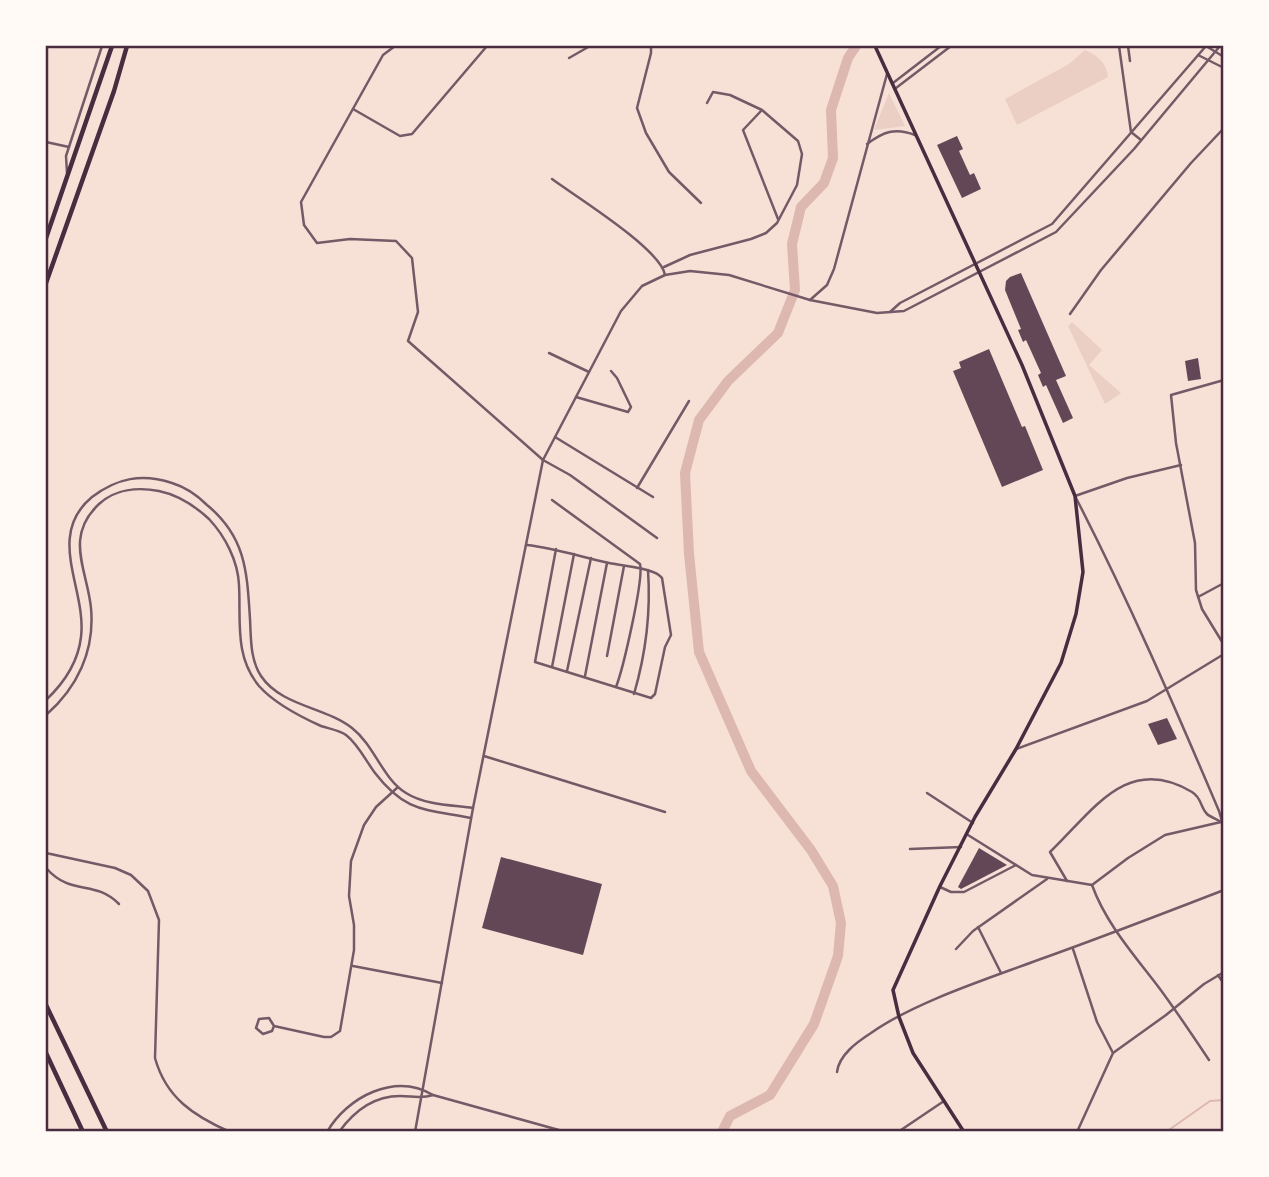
<svg xmlns="http://www.w3.org/2000/svg" width="1269" height="1177" font-family="'DejaVu Sans',sans-serif">
  <style>
    .green { fill: #ebcfc5 }
    .lines { fill: none; stroke-linecap: round; stroke-linejoin: round }
    .stream { stroke: #dcb8b0; stroke-width: 2 }
    .river { stroke: #dcb8b0; stroke-width: 10 }
    .building { fill: #644757 }
    .minor { stroke: #755966; stroke-width: 2.5 }
    .secondary { stroke: #4a2c40; stroke-width: 3.5 }
    .trunk { stroke: #4a2c40; stroke-width: 4.5 }
    .neatline { fill: none; stroke: #4a2c40; stroke-width: 2.5 }
  </style>
  <rect width="100%" height="100%" fill="#f7e1d7"/>
  <g class="green">
    <path d="M1085,50C1097,55 1107,63 1108,77L1017,125L1005,99L1069,64Z"/>
    <polygon points="889,93 905,126 874,130"/>
    <polygon points="1072,322 1102,350 1089,365 1121,393 1105,404 1068,326"/>
  </g>
  <g class="lines">
    <polyline class="stream" points="1166,1132 1210,1101 1224,1100"/>
    <polyline class="river" points="722,1132 730,1116 770,1095 814,1024 838,956 841,923 833,886 811,850 751,771 699,652 689,554 685,473 699,420 728,381 778,333 795,290 792,244 801,207 824,183 833,158 831,110 848,58 856,46"/>
  </g>
  <g class="building">
    <polygon points="957,136 963,149 959,151 970,175 974,173 981,189 962,198 937,145"/>
    <polygon points="1021,273 1066,376 1056,380 1073,418 1063,423 1046,385 1043,387 1038,375 1041,373 1026,340 1023,342 1018,330 1021,329 1005,290 1006,281 1010,277"/>
    <polygon points="989,349 1022,427 1025,426 1043,470 1002,487 953,371 961,368 959,362"/>
    <polygon points="1198,358 1201,379 1188,381 1185,361"/>
    <polygon points="1167,718 1177,739 1158,745 1148,724"/>
    <polygon points="979,848 1007,865 961,889 958,887"/>
    <polygon points="501,857 602,884 583,955 482,928"/>
  </g>
  <g class="lines">
    <g class="minor">
      <polyline points="395,46 383,55 301,202 304,225 317,243 350,239 396,241 412,258 418,312 408,341 543,460 570,475 657,538"/>
      <polyline points="651,46 651,53 637,108 646,133 669,172 701,203"/>
      <polyline points="1119,46 1131,132 1141,140"/>
      <polyline points="1128,46 1130,61"/>
      <polyline points="1206,46 1224,57"/>
      <polyline points="1198,55 1224,68"/>
      <polyline points="569,58 590,46"/>
      <polyline points="893,83 941,46"/>
      <polyline points="896,88 951,46"/>
      <polyline points="353,109 400,136 412,134 487,46"/>
      <polyline points="761,111 743,130 778,219"/>
      <polyline points="46,142 69,147"/>
      <path d="M867,144C883,132 895,127 915,135"/>
      <polyline points="67,173 66,156 102,46"/>
      <path d="M552,179C575,196 661,249 665,275"/>
      <polyline points="664,267 690,255 751,239 766,233 777,223 797,185 802,154 798,141 762,110 730,95 713,92 707,103"/>
      <polyline points="810,300 827,285 834,269 887,74"/>
      <polyline points="890,312 900,303 1052,224 1206,46"/>
      <polyline points="1070,314 1101,270 1191,163 1224,128"/>
      <polyline points="549,353 589,372"/>
      <polyline points="1224,380 1171,395 1176,443 1195,543 1196,590 1202,609 1224,645"/>
      <polyline points="576,397 628,412 631,407 617,378 611,371"/>
      <polyline points="555,437 653,497"/>
      <path d="M1181,465L1127,478L1075,496C1128,599 1174,705 1219,811L1224,828"/>
      <polyline points="637,488 689,401"/>
      <path d="M552,500L640,564C644,579 623,669 616,687"/>
      <path d="M527,545C555,548 581,557 609,563C623,566 639,566 653,572C659,574 658,574 662,578L671,635L665,647L655,694L651,698L535,662L556,549"/>
      <polyline points="1198,597 1224,583"/>
      <polyline points="607,656 624,566"/>
      <polyline points="552,667 574,554"/>
      <polyline points="567,671 591,558"/>
      <polyline points="585,676 607,563"/>
      <path d="M634,694C646,653 651,613 648,570"/>
      <path d="M46,700C64,683 78,663 81,637C87,589 45,536 92,497C117,478 142,473 172,483C185,487 197,495 207,505C246,537 247,572 250,619C251,638 250,659 261,676C281,706 325,707 352,728C375,746 382,778 406,793C425,805 451,805 473,808"/>
      <path d="M46,715C77,688 95,651 91,608C87,569 64,537 99,504C115,489 138,487 159,491C178,495 195,506 209,519C225,536 238,561 239,585C241,620 234,656 259,686C274,703 301,717 321,726C330,729 339,730 346,735C358,744 366,761 375,773C406,813 425,809 471,818"/>
      <polyline points="1016,749 1147,701 1224,654"/>
      <polyline points="484,756 665,812"/>
      <polyline points="927,793 973,823"/>
      <polyline points="968,835 1032,875 1092,885"/>
      <polyline points="910,849 961,847"/>
      <path d="M46,853L115,868L131,875L148,891L159,920L155,1058C166,1098 194,1116 230,1132"/>
      <path d="M46,868C72,897 94,879 119,904"/>
      <path d="M1067,881L1050,852C1093,811 1127,753 1192,792C1202,798 1200,807 1207,814C1210,817 1217,819 1221,822"/>
      <path d="M1092,885C1106,924 1135,956 1160,989C1177,1012 1193,1036 1209,1060"/>
      <polyline points="1092,885 1128,858 1165,835 1221,822"/>
      <polyline points="940,887 951,892 964,892 1016,865"/>
      <polyline points="978,927 1001,973"/>
      <polyline points="956,949 973,931 1047,879"/>
      <polyline points="1073,949 1097,1022 1113,1053"/>
      <polyline points="353,966 442,983"/>
      <polyline points="1218,975 1224,984"/>
      <polyline points="274,1026 272,1031 263,1034 256,1028 259,1019 269,1018 274,1026 324,1037 331,1037 340,1031 354,950 354,925 349,896 351,861 364,825 376,807 398,787"/>
      <path d="M837,1072C839,1055 857,1042 871,1033C915,1002 987,979 1038,960C1100,938 1162,914 1224,890"/>
      <polyline points="433,1095 566,1132"/>
      <path d="M327,1132C347,1097 395,1072 433,1095C421,1099 412,1096 400,1096C374,1096 354,1111 339,1132"/>
      <polyline points="415,1132 473,808 543,460 621,311 642,286 665,275 690,271 729,275 810,300 877,313 904,311 1056,232 1134,149 1220,46"/>
      <polyline points="898,1132 944,1101"/>
      <polyline points="1077,1132 1113,1053 1166,1015 1204,984 1224,972"/>
    </g>
    <polyline class="secondary" points="875,46 1022,365 1075,496 1083,572 1076,614 1061,663 1016,749 975,817 940,886 893,990 899,1017 913,1053 964,1132"/>
    <g class="trunk">
      <polyline points="46,238 112,46"/>
      <polyline points="46,283 114,91 127,46"/>
      <polyline points="46,1005 107,1132"/>
      <polyline points="46,1053 83,1132"/>
    </g>
  </g>
  <rect width="1269" height="1177" fill="none" stroke="#fffaf5" stroke-width="94"/>
  <rect x="47" y="47" width="1175" height="1083" class="neatline"/>
</svg>
